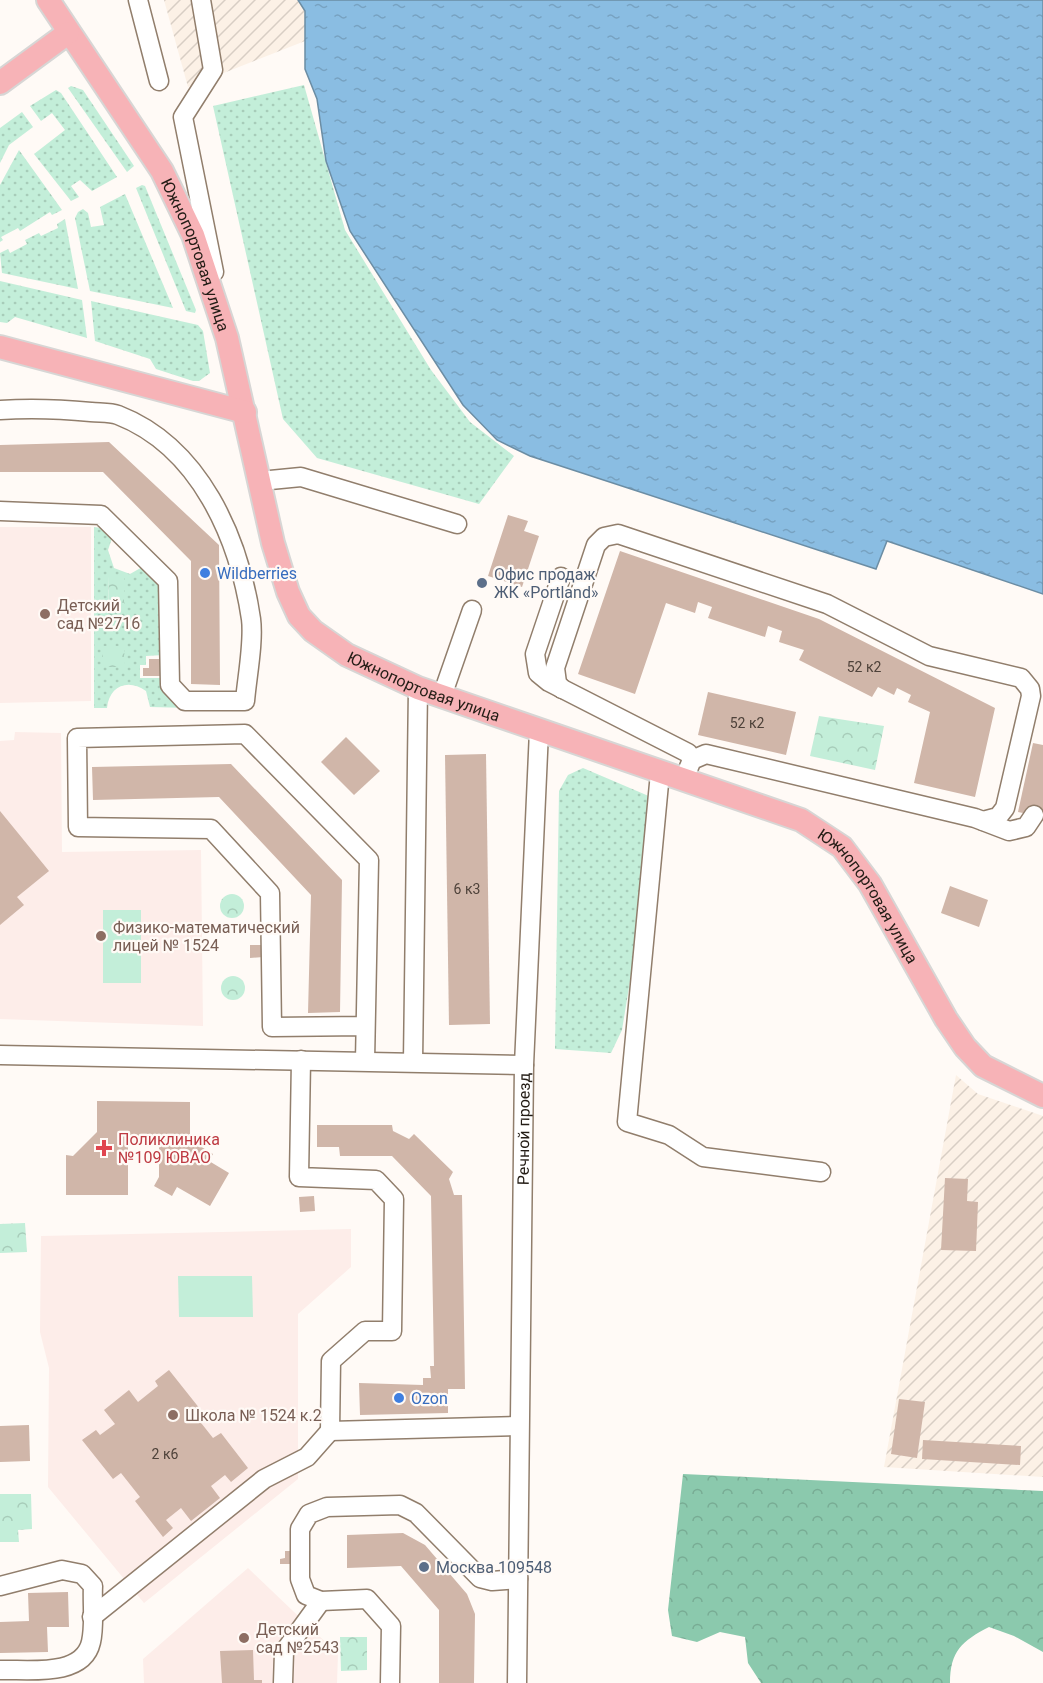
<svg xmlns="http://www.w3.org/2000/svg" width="1043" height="1683" font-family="Roboto,sans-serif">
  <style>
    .industrial { fill: url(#industrial-furrows) }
    .education { fill: #fdede9 }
    .grass { fill: url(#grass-dots); fill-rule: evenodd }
    .forest { fill: url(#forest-crowns) }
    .park { fill: url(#park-crowns) }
    .pitch { fill: #c3eed9 }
    .water { fill: url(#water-ripples); stroke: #6b8da4; stroke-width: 1.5 }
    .building { fill: #d0b6a9 }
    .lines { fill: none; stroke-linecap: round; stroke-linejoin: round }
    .minor-casing { stroke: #917e6c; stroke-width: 21 }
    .major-casing { stroke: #d7d6d5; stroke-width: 26 }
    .minor { stroke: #fff; stroke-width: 18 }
    .major { stroke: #f7b3b7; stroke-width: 22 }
    .shop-dot { fill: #3f7fe0; stroke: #fffaf6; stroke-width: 2 }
    .service-dot { fill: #5c6f8a; stroke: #fffaf6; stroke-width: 2 }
    .education-dot { fill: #8d6e63; stroke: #fffaf6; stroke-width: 2 }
    .health-dot { fill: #e0444e; stroke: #fffaf6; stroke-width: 2 }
    .labels { text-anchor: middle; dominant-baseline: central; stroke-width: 4.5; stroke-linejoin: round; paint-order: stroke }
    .number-label { font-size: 14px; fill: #4e423a }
    .street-label { font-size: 16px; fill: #231c15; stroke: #fffaf6 }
    .shop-label { font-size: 16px; fill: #366cbe; stroke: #fffaf6; text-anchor: start }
    .service-label { font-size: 16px; fill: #4e5e75; stroke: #fffaf6; text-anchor: start }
    .education-label { font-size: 16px; fill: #785e54; stroke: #fffaf6; text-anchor: start }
    .health-label { font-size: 16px; fill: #be3a42; stroke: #fffaf6; text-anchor: start }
  </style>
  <defs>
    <pattern id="industrial-furrows" width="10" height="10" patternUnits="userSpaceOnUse" patternTransform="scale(1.5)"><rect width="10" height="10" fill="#fcf1e6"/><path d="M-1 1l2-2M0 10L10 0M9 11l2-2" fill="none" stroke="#d8cec4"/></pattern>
    <pattern id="grass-dots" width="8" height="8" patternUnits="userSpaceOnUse" patternTransform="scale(1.5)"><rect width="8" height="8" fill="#c3eed9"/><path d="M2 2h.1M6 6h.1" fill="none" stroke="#a7ccb9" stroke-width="1.8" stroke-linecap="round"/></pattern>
    <pattern id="forest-crowns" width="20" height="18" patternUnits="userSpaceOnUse" patternTransform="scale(1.5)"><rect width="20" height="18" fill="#8bc9ad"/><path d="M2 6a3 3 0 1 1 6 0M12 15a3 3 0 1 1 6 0" fill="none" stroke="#78ac94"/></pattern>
    <pattern id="park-crowns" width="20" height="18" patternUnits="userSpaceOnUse" patternTransform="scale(1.5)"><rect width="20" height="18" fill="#c3eed9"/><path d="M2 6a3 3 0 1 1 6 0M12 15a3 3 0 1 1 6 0" fill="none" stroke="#a7ccb9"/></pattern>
    <pattern id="water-ripples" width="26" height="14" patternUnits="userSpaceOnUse" patternTransform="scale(1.5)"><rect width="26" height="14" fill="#8abde2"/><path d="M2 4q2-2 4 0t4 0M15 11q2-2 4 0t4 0" fill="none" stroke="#77a2c1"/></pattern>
  </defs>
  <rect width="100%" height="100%" fill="#fffaf6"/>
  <g class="industrial">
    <polygon points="164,0 298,0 305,11 305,41 188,87"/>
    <polygon points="956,1075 978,1094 1043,1116 1043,1477 884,1467"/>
  </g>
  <g class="education">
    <polygon points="0,527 91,527 91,701 0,703"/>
    <polygon points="15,732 61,733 62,852 201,850 203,1026 0,1019 0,741 14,740"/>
    <polygon points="351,1229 351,1267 298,1314 298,1479 144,1603 48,1487 49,1368 40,1332 41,1236"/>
    <polygon points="248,1568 338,1654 337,1683 144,1683 143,1659"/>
  </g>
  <g class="grass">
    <polygon points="304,85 345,230 431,370 470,422 514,456 479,504 317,458 283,419 213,106"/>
    <polygon points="71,86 83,90 134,166 127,172 68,88"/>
    <polygon points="56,90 61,93 117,177 92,191 80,180 71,186 79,197 71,201 34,154 65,130 52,113 41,121 30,106"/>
    <polygon points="22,112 33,127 9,145 0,163 0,128"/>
    <polygon points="19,150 62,210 52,215 50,212 20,231 18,228 1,237 3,240 0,242 0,185"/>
    <polygon points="142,185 145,186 196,310 195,313 186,311 136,188"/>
    <polygon points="125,194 173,308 90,291 75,218 78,212 83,209 88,213 91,227 104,225 100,207"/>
    <polygon points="65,219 78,289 2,273 0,253 8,249 10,253 27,244 25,240 39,233 41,236 58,228 57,224"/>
    <polygon points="0,281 82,300 87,338 15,317 7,323 0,322"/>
    <polygon points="91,301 198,325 203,331 210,373 199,381 193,381 156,369 150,359 95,341"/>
    <path d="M94,527L101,528L112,538L108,550L114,568L130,574L144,566L162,584L164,655L146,656V665H140V678H164L165,694L190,708L150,707L146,691C128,678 109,686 107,708H94ZM109,576L124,577L118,614L108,613Z"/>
    <polygon points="583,768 651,797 636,944 622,1030 611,1053 555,1049 559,791 568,775"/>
  </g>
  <path class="forest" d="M683,1474L1043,1491V1652L1014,1636L989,1627C962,1641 950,1651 950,1683H761L748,1663L745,1637L720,1632L697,1642L672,1636L668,1610Z"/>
  <g class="park">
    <polygon points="109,576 124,576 124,610 118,614 108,614"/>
    <polygon points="102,646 124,646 125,667 102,667"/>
    <polygon points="819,716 884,726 875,770 810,756"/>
    <circle cx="232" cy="906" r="12"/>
    <circle cx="233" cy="988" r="12"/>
    <polygon points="25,1223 27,1252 0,1253 0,1224"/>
    <polygon points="0,1494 31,1494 32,1529 18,1530 19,1542 0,1542"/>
    <polygon points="340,1637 367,1637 367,1670 341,1671"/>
  </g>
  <g class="pitch">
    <rect x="103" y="910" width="38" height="73"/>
    <polygon points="178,1276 252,1276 253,1317 179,1317"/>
  </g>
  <polygon class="water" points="298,0 1043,0 1043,594 887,541 876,569 530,456 497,440 463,405 350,231 326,161 317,99 305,69 305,11"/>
  <g class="building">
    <polygon points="109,442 219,545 220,685 191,684 191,561 103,472 0,472 0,445"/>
    <polygon points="508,515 528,521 524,531 539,536 522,587 488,576"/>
    <polygon points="620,551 819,619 995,708 975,797 914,783 930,712 908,702 911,695 897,688 894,695 878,687 872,697 799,660 804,650 779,642 782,631 768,626 765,637 708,618 712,607 698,602 695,613 666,603 635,694 578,674"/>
    <polygon points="149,659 160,659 160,676 143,676 143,668 149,668"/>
    <polygon points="708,692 796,712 786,755 698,735"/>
    <polygon points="346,737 380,771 354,795 321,762"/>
    <polygon points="1033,743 1043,745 1043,817 1018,812"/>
    <polygon points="486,754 490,1024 449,1025 445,755"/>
    <polygon points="231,764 342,880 340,1012 308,1013 311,895 219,797 93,800 92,767"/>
    <polygon points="0,811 49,871 17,897 24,905 0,925"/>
    <polygon points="950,886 988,900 979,927 941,913"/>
    <polygon points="250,945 262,945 263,957 250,958"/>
    <polygon points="97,1101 190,1102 190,1140 213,1154 209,1161 229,1173 210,1206 177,1187 172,1196 154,1186 159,1177 159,1142 128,1142 128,1195 66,1195 66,1155 73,1156 97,1132"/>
    <polygon points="317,1125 392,1125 393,1131 409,1139 414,1134 453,1172 449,1179 454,1195 462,1195 465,1389 448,1389 448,1413 360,1415 359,1383 423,1385 423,1378 431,1378 430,1366 434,1366 431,1196 392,1156 340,1156 339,1147 317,1147"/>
    <polygon points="945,1178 968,1179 967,1201 978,1202 976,1251 941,1250"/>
    <polygon points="314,1196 315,1211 300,1212 299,1197"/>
    <polygon points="169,1370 200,1409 194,1414 213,1438 221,1433 248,1468 231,1482 225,1475 211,1486 220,1498 191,1521 181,1508 166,1520 173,1528 163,1537 135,1501 140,1497 121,1473 113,1479 82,1440 96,1430 100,1435 115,1424 104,1410 129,1390 138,1402 158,1386 155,1381"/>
    <polygon points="899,1399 925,1402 917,1458 891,1454"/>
    <polygon points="29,1425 30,1461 0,1462 0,1426"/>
    <polygon points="923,1440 1021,1446 1020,1465 922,1459"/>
    <polygon points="403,1533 425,1545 467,1594 475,1614 474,1683 439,1683 439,1610 401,1566 347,1568 347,1535"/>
    <polygon points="285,1551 297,1551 297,1564 280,1564 280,1559 285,1558"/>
    <polygon points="68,1592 69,1627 47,1627 48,1652 0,1653 0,1622 29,1621 28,1593"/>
    <polygon points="253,1650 254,1680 262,1680 262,1683 222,1683 220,1651"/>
  </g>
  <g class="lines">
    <g class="minor-casing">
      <g id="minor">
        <polyline points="138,0 159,81"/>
        <polyline points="201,0 213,70 183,117 214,272"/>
        <path d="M0,410C31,408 60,409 91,412C99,413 110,412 118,415C200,447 239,538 251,619C254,642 247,677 245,701H185L170,685L168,581L101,515L0,511"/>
        <polyline points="260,481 301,477 457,524"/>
        <polyline points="561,577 535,654 538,673 549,682 688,753 692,760"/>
        <polyline points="562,689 557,683 555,668 596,545 604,537 618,534 827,604 929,656 1021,678 1030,689 1031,696 1005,808 998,817 983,821"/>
        <polyline points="442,696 472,610"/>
        <polyline points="660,773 627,1122 669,1135 703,1157 821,1172"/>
        <polyline points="683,781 692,760 706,754 975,818 1009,831 1026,827 1034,815"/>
        <polyline points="0,1055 524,1065"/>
        <polyline points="301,1060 299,1177 376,1180 394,1199 392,1331 365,1331 331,1361 330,1431 518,1426"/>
        <polyline points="365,1061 369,860 245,734 77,738 78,827 211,829 270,893 272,1027 365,1026"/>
        <polyline points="413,1062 418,688"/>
        <path d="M0,1586L62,1570L82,1574L93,1586C92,1603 95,1625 91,1642C83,1678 27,1669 0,1670"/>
        <polyline points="92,1617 264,1479 307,1457 330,1431"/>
        <polyline points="283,1683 284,1652 321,1601"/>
        <polyline points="390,1683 391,1626 367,1599 321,1601 306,1595 300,1579 300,1529 309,1514 327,1507 400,1505 416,1513 480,1578 492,1581 518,1579"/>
        <path id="s1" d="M517,1683L524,1065L539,731"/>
      </g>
    </g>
    <g class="major-casing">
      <g id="major">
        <path id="s2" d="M48,0L162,171L193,235L227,338L273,543L288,592L299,616L313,631L347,655L418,688L801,820L842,847L870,884L946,1019L965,1047L983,1066L1043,1096"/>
        <polyline points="0,83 68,33"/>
        <polyline points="0,347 245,412"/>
      </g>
    </g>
    <use href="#minor" class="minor"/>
    <use href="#major" class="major"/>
  </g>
  <g class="shop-dot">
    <circle cx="205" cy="573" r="6"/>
    <circle cx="399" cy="1398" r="6"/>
  </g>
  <g class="service-dot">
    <circle cx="482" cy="583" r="6"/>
    <circle cx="424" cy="1567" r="6"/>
  </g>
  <g class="education-dot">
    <circle cx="45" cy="614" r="6"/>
    <circle cx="101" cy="936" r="6"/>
    <circle cx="173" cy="1415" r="6"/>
    <circle cx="244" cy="1638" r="6"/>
  </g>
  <path class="health-dot" d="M101 1139h6v6h6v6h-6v6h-6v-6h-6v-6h6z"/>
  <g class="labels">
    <g class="number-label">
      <text x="864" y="667">52 к2</text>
      <text x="747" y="723">52 к2</text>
      <text x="467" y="889">6 к3</text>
      <text x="165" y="1454">2 к6</text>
    </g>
    <g class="street-label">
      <text stroke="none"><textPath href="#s2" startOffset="296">Южнопортовая улица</textPath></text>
      <text stroke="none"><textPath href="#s2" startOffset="818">Южнопортовая улица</textPath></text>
      <text stroke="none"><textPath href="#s2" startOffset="1322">Южнопортовая улица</textPath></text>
      <text stroke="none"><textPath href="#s1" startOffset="554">Речной проезд</textPath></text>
    </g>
    <g class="shop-label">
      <text x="217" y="573">Wildberries</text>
      <text x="411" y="1398">Ozon</text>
    </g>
    <g class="service-label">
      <text x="494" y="574">Офис продаж<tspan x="494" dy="18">ЖК «Portland»</tspan></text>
      <text x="436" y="1567">Москва 109548</text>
    </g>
    <g class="education-label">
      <text x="57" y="605">Детский<tspan x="57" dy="18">сад №2716</tspan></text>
      <text x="113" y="927">Физико-математический<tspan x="113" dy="18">лицей № 1524</tspan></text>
      <text x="185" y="1415">Школа № 1524 к.2</text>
      <text x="256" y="1629">Детский<tspan x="256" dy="18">сад №2543</tspan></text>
    </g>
    <g class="health-label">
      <text x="118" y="1139">Поликлиника<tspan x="118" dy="18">№109 ЮВАО</tspan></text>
    </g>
  </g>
</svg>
